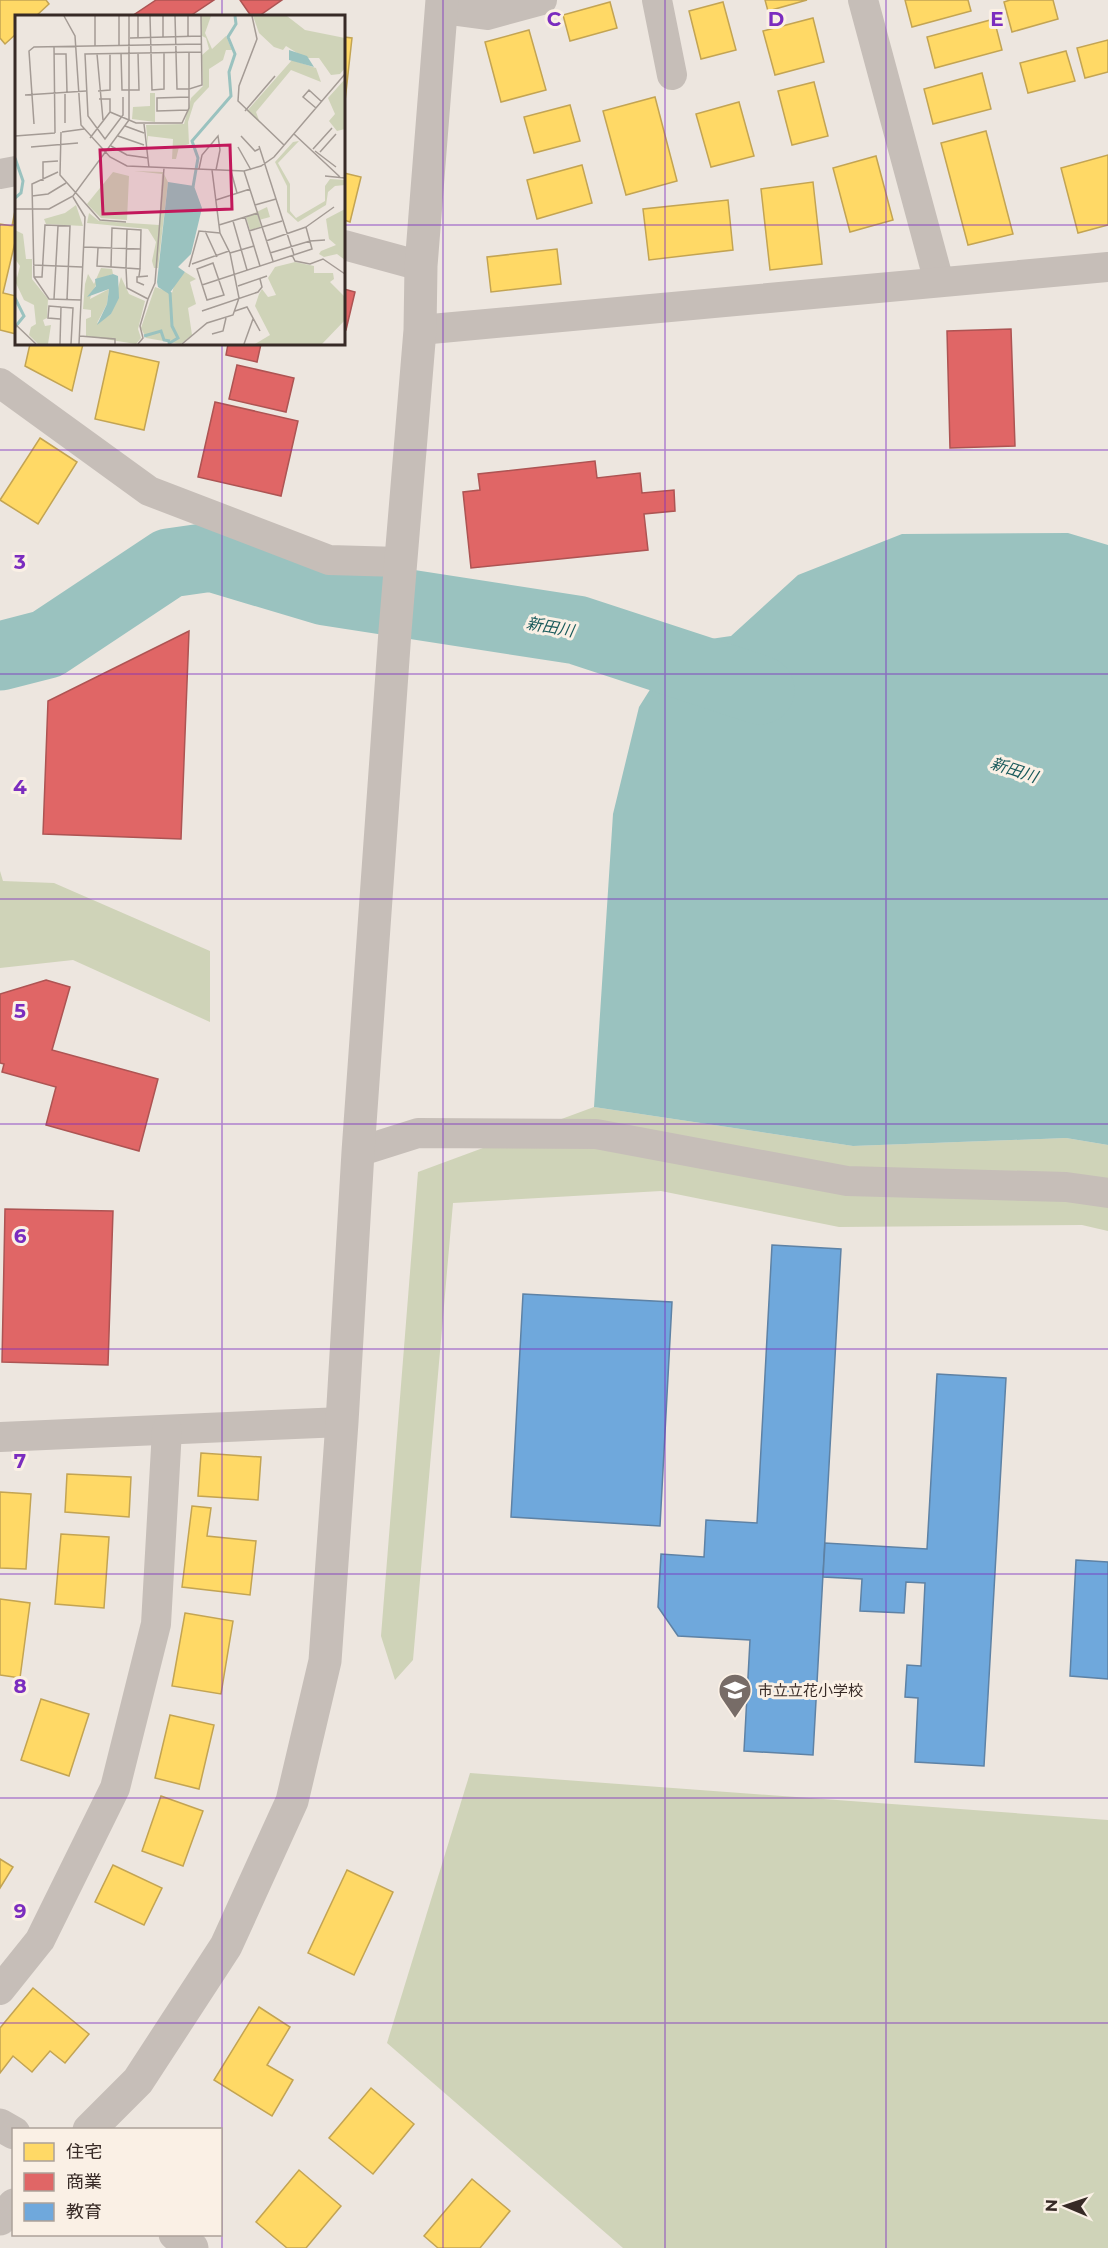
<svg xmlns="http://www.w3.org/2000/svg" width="1108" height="2248" font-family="Montserrat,'Noto Sans JP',sans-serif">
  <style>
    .green { fill: #cfd3b8 }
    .water { fill: #9ac2bf }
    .homes { fill: #ffd966; stroke: #c3a453; stroke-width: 1.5 }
    .shops { fill: #e06666; stroke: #ad5453; stroke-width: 1.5 }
    .schools { fill: #6fa8dc; stroke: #5e82a5; stroke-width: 1.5 }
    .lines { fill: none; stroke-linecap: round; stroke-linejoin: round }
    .river { stroke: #9ac2bf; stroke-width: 69 }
    .minor { stroke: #c6beb8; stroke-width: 30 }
    .tertiary { stroke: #c6beb8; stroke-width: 33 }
    .grid { fill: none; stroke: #7b2cbf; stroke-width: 1.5; stroke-opacity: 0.55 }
    .labels { text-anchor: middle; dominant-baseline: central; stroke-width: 6; stroke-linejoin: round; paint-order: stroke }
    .poi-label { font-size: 15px; fill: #372a26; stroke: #faf0e5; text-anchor: start }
    .water-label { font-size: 16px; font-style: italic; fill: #195a5b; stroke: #faf0e5 }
    .inset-river { fill: none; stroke: #9ac2bf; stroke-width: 3 }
    .inset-road { fill: none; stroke: #a49b95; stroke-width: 1.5 }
    .view { fill: #c2185b; fill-opacity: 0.15; stroke: #c2185b; stroke-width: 3 }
    .inset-edge { fill: none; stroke: #372a26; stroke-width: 3 }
    .grid-label { font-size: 20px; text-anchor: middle; font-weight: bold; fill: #7b2cbf; stroke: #faf0e5; stroke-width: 6; stroke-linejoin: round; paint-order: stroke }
  </style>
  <rect width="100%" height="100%" fill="#ede6df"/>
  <g class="green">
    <polygon points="0,871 3,881 54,883 210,951 210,1022 73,960 0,968"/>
    <polygon points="594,1107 853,1146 1066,1138 1108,1145 1108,1231 1082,1225 839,1227 661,1191 453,1203 413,1660 395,1680 381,1636 418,1172"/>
    <polygon points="470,1773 1108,1820 1108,2248 623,2248 387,2043"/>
  </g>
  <polygon class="water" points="1068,533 1108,545 1108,1145 1066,1138 853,1146 594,1107 613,814 639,707 668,661 683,643 731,636 798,575 902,534"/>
  <g class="homes">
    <polygon points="0,0 46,0 49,4 36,16 16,16 16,34 5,44 0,38"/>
    <polygon points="765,0 807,0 768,11"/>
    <polygon points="905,0 968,0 971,11 912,27"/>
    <polygon points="1010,0 1053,0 1058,19 1012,32 1004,2"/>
    <polygon points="610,2 617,28 570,41 563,15"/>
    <polygon points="723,2 736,50 701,59 689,11"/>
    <polygon points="813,18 824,62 775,75 763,31"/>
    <polygon points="994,19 1002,50 935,68 927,37"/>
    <polygon points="529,30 546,90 501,102 485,42"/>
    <polygon points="344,37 352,38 345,101 344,100"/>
    <polygon points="1108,40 1108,72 1085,78 1077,48"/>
    <polygon points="1066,51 1075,81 1028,93 1020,63"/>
    <polygon points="982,73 991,109 933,124 924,89"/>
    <polygon points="814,82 828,136 792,145 778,91"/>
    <polygon points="655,97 677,181 626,195 603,111"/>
    <polygon points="739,102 754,156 711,167 696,114"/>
    <polygon points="570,105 580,141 534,153 524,117"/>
    <polygon points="986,131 1013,234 968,245 941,143"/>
    <polygon points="1108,155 1108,225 1078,233 1061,168"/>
    <polygon points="876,156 893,220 850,232 833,168"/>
    <polygon points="582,165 592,203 537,219 527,180"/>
    <polygon points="344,173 361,177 350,222 344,220"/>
    <polygon points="813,182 822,264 770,270 761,189"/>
    <polygon points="728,200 733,250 649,260 643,209"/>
    <polygon points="16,206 16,238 3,293 16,296 16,334 0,330 0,224 12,226"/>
    <polygon points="557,249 561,284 491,292 487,257"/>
    <polygon points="30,344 83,344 72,391 25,366"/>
    <polygon points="110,351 159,362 144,430 95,419"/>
    <polygon points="40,438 77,462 38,524 0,500"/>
    <polygon points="201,1453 261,1457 258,1500 198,1496"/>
    <polygon points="67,1474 131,1477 129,1517 65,1512"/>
    <polygon points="0,1492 31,1494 26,1569 0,1568"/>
    <polygon points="192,1506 211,1508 207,1536 256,1541 250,1595 182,1587"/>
    <polygon points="61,1534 109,1537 104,1608 55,1604"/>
    <polygon points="0,1599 30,1603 20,1678 0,1675"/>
    <polygon points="185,1613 233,1621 221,1694 172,1686"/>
    <polygon points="41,1699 89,1714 69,1776 21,1760"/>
    <polygon points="170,1715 214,1725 199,1789 155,1778"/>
    <polygon points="161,1796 203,1811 183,1866 142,1851"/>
    <polygon points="0,1859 13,1867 0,1888"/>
    <polygon points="113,1865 162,1888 144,1925 95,1902"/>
    <polygon points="347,1870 393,1892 354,1975 308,1953"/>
    <polygon points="33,1988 89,2034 65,2063 50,2051 32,2072 13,2056 0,2073 0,2028"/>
    <polygon points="259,2007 290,2027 267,2065 293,2080 272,2116 214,2080"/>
    <polygon points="371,2088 414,2124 373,2174 329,2138"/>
    <polygon points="299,2170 341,2206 306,2248 287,2248 256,2222"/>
    <polygon points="472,2179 510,2211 480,2248 438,2248 424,2236"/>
  </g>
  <g class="shops">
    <polygon points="156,0 214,0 190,16 132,16"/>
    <polygon points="240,0 282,0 259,16 251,16"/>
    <polygon points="344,289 355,292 346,330 344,330"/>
    <polygon points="1011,329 1015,446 950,448 947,331"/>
    <polygon points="228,344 261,344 257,362 226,355"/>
    <polygon points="237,365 294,378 286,412 229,399"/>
    <polygon points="215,402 298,421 281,496 198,477"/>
    <polygon points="595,461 597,478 640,473 642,493 674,490 675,511 644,514 648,550 471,568 463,492 480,490 478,474"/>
    <polygon points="189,631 181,839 43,834 48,701"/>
    <polygon points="46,980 70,987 52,1050 158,1079 139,1151 46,1125 56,1087 2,1072 4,1064 0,1063 0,994"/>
    <polygon points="5,1209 113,1211 108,1365 2,1362"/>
  </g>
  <g class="schools">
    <polygon points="772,1245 841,1249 813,1755 744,1751 750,1640 678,1636 658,1607 661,1554 704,1557 706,1520 757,1523"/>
    <polygon points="523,1294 672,1302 660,1526 511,1517"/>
    <polygon points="937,1374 1006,1378 984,1766 915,1762 918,1698 905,1697 907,1665 921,1666 925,1583 906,1582 904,1613 860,1611 862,1579 823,1577 825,1543 927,1549"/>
    <polygon points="1076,1560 1108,1562 1108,1679 1070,1676"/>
  </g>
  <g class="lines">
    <polyline class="river" points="0,656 47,644 169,563 211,557 325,591 577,630 760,690"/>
    <g class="minor">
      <polyline points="657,0 672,75"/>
      <polyline points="863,0 939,282"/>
      <polyline points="442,9 487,15 542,0"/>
      <polyline points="0,174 16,171"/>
      <polyline points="344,245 421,266"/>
      <polyline points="420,330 1108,267"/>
      <polyline points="0,383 149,491 329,560 400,562"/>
      <polyline points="358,1152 418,1133 596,1134 847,1181 1066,1187 1108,1193"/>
      <polyline points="0,1437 342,1422"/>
      <polyline points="0,1990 40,1940 115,1788 156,1624 167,1430"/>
    </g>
    <g class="tertiary">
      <polyline points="0,2125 14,2133"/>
      <polyline points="89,2130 138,2081 226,1946 292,1801 325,1661 342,1422 358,1152 395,631 420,330 421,266 442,0"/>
      <polyline points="0,2219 14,2205"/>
      <polyline points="175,2234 192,2248"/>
    </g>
  </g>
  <path class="grid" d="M222,0V16M443,0V2248M665,0V2248M886,0V2248M0,225H16M344,225H1108M222,344V2248M0,450H1108M0,674H1108M0,899H1108M0,1124H1108M0,1349H1108M0,1574H1108M0,1798H1108M0,2023H1108"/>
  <defs>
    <g id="school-pin" transform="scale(1.725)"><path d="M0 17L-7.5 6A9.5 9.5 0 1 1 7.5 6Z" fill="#776c67" stroke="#faf0e5"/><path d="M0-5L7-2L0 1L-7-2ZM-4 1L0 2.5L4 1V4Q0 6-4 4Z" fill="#fff"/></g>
  </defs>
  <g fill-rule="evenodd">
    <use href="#school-pin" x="735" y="1690"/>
  </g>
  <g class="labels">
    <g class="poi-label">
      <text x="758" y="1690">市立立花小学校</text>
    </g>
    <g class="water-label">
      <text transform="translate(550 627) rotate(10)">新田川</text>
      <text transform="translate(1014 770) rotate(18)">新田川</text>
    </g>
  </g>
  <g transform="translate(15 15)">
    <rect width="330" height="330" fill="#ede6df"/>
    <path d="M186,1H196L190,18L197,34L211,21L217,35H211L208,45L194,54V72L179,88L173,107L174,129L164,132L161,144H157L158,124L133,121V131L131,110L169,109L176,83L188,71L187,40L194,34L191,23L187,21ZM238,1H272L290,15L330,23V53L325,59L316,60L304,43H290L271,31L268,35L259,32L244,18ZM277,45L301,53L306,67L276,55L241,97L245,108L232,96ZM330,64V114L322,116L314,106L320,99L313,83ZM135,78H140V107L117,104L118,92L135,91ZM284,126L263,148L275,169V196L281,203L310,186V171L315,164L330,165V170L320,171L313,177L311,190L283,207L272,197V171L260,147L278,127ZM119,156L148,157L153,167L143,253H139L137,246L141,227L133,214L72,208L74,198L84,206L144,210L147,159ZM98,157L114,161L112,205L86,203L72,189ZM61,190L68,211L31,209L29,204L50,198ZM252,192L255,202L244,205L246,212L235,215L231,202ZM330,194V245L322,239L309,242L304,239L306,236L321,230L314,224L311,204ZM0,215L8,219L11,244H17V264L33,284L32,303L28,305L30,311L36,310L33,329H23L14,320L16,312L21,309L19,290L9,285L0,266V254L2,263L5,251L0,244ZM280,247L299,251V258H318L319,264L315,267L330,282V305L307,329H240L255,320L240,291L244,279L247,274L253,282L261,280L253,263L260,252ZM86,253L97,254L98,259L84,264L76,280L75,284L94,274L92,289L82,308L96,299L106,262L114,279L130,286L123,314L126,323L121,329L71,321V304L76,302V295L68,294L70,269L73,259L79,269ZM170,257L181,264L175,267L181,289L173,293L177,320L166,329L131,323L126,313L140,272L157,278L160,267Z" fill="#cfd3b8"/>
    <path d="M274,35L292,41L299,52L274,45ZM153,167L179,171L187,193L176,239L163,252L170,257L154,279L143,272L142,267ZM98,259L103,261L104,283L96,299L82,310L92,289L94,274L72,282L81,271L80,264Z" fill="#9ac2bf"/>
    <path class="inset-river" d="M0,143L8,166L6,178L0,183M178,172L183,143L177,126L216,81L214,57L220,39L213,22L221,9L220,1M0,283L9,301L0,312M129,321L146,316L149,325L155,326M153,329L163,323L157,311L155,277"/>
    <path class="inset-road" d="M49,1L60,21L66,110L95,142L112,151L229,156L246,151L259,142L330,59M80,1V31M104,1V30M123,1V23M135,1L137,75L149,74V37M148,1V22M160,1L162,74H174V37M173,1V22M237,1L242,24L224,71L223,86L269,130M115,23L186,21M39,31L40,118M106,38L107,75H124L123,38M39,39H51L52,77M82,39L88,105M83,76L95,75V38M50,77V108M10,80L71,76M108,82V100L90,124L73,101L70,39L186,37M84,84H95V97M301,93L288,82L294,75L307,87M173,95L142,96V83L174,82M230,96L260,61M19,109L14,36L19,32L186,29M129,109L134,153M110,111L129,118M46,117L45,160L85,205L111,207M47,117L69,114M279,119L325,162M0,121L40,118M103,121L129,130M226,121L240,136L244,134M75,123L95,97L121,108H167L174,93V74L187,70L186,1M96,131L112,140L133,143M244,131L279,240M16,132L63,128M223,132L236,155M298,134L317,113M300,136L321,152M305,137L321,119M184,154L187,140L203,121L205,135L201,155M216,156L222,178M229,156L258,246M43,157L17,169L19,262L34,284L66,285M310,161L330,163M28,166V147L43,146M17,181L33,179L51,168M58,182L70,202L64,329M201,185L235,174M240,190L261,184M0,194H34L58,181L114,105V1M230,202L245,251M218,206L232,255M204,210L243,198M291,212L319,192M112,214L111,253L125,254L124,261M190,216L202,242M234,216L267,206M69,232L125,234M83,233L82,251L111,253L112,273L133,284M215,238L239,231M255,238L295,226L310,225M277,240L280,246L295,249L308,244L330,259M198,248L209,280L192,285L182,254ZM177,249L214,236M18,250L67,252M96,252L97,213L126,215L125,254M174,252L184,216L205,218M19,262H27L30,210L55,211L52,285M129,270L122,267V262L133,261M187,270L297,234L291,212L251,226M223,271L252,261M39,284L43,211M187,296L243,277L247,272L245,264M220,296L232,292L245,316M45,304L33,303L34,291L46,292M0,309L21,329M197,319L208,316L211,303M65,321L100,324V329M45,329L46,292L58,293L56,329M123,329L128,323L125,311L133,284L140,268L149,153M167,329L192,308L218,300L224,283L215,238L205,218L197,155M229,329L238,304"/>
    <path class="view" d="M215,130L217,194L88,199L85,135Z"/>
    <rect width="330" height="330" class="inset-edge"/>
  </g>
  <g class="grid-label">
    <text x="554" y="26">C</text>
    <text x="776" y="26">D</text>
    <text x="997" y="26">E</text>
    <text x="20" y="569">3</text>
    <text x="20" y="794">4</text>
    <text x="20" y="1018">5</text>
    <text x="20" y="1243">6</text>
    <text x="20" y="1468">7</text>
    <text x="20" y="1693">8</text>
    <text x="20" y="1918">9</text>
  </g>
  <rect x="12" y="2128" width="210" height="108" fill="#faf0e5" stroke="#aca199" stroke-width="1.5"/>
  <rect x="24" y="2143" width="30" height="18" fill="#ffd966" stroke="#aca199" stroke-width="1.5"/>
  <text x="66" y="2158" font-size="18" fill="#372a26">住宅</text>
  <rect x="24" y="2173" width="30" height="18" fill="#e06666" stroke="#aca199" stroke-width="1.5"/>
  <text x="66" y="2188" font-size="18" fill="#372a26">商業</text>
  <rect x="24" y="2203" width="30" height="18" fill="#6fa8dc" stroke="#aca199" stroke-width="1.5"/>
  <text x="66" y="2218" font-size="18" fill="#372a26">教育</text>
  <g transform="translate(1066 2206) rotate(272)" stroke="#faf0e5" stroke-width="4.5" paint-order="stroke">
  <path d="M0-4.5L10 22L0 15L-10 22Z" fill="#372a26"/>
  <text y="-9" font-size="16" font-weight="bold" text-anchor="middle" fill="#372a26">N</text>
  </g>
</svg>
